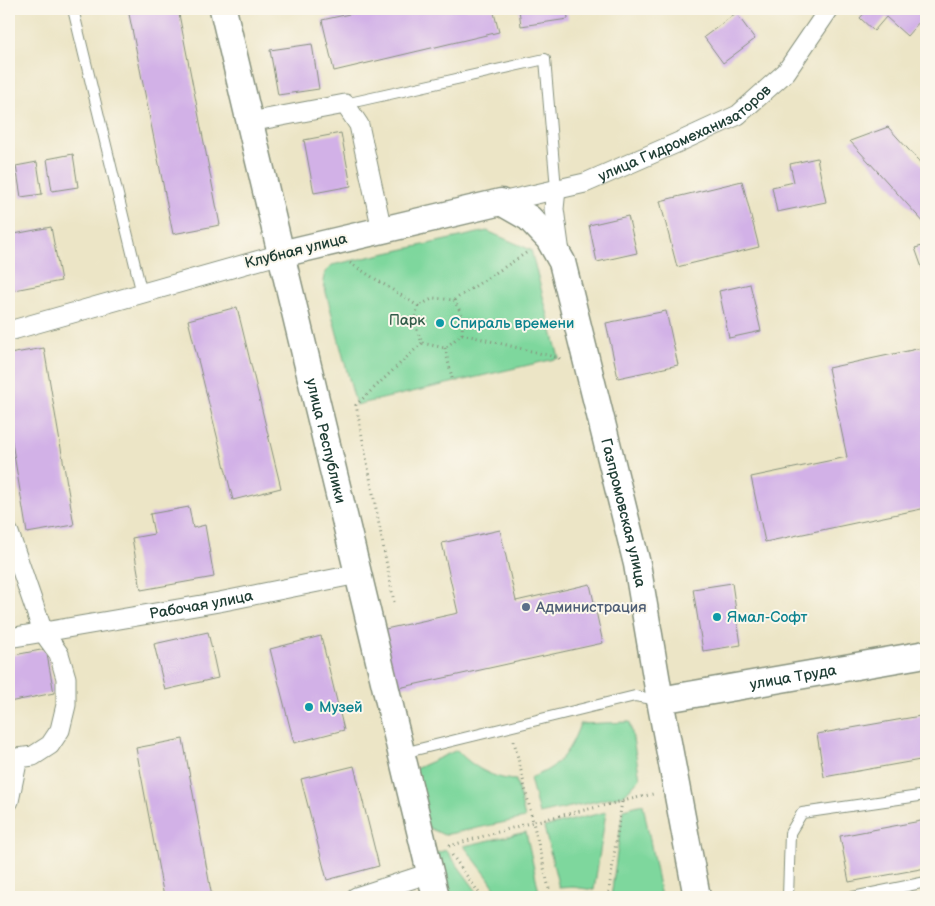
<svg xmlns="http://www.w3.org/2000/svg" width="935" height="906" font-family="'Balsamiq Sans',sans-serif">
  <style>
    .green { fill: #7ed79d; stroke: #4e8a68 }
    .building { fill: #d2b1e7 }
    .lines { fill: none; stroke-linecap: round; stroke-linejoin: round }
    .lane-casing { stroke: #86917d; stroke-width: 12 }
    .street-casing { stroke: #86917d; stroke-width: 21 }
    .secondary-casing { stroke: #86917d; stroke-width: 29 }
    .path { stroke: #86917d; stroke-width: 3; stroke-dasharray: 1 4; stroke-linecap: butt }
    .lane { stroke: #fff; stroke-width: 10 }
    .street { stroke: #fff; stroke-width: 19 }
    .secondary { stroke: #fff; stroke-width: 26 }
    .culture-dot { fill: #0f9aa8; stroke: #fbf7ec; stroke-width: 2 }
    .service-dot { fill: #5c6f8a; stroke: #fbf7ec; stroke-width: 2 }
    .labels { text-anchor: middle; dominant-baseline: central; stroke-width: 4; stroke-linejoin: round; paint-order: stroke }
    .street-label { font-size: 15px; fill: #1f3d34; stroke: #fbf7ec }
    .park-label { font-size: 15px; fill: #325c49; stroke: #fbf7ec }
    .culture-label { font-size: 15px; fill: #0d838f; stroke: #fbf7ec; text-anchor: start }
    .service-label { font-size: 15px; fill: #4e5e75; stroke: #fbf7ec; text-anchor: start }
  </style>
  <rect width="100%" height="100%" fill="#fbf7ec"/>
  <filter id="ink" filterUnits="userSpaceOnUse"><feTurbulence type="fractalNoise" baseFrequency=".02" numOctaves="2"/><feDisplacementMap in="SourceGraphic" scale="10" xChannelSelector="R" yChannelSelector="G"/><feConvolveMatrix kernelMatrix="1 2 1 2 8 2 1 2 1" color-interpolation-filters="sRGB"/></filter>
  <filter id="wash" filterUnits="userSpaceOnUse"><feTurbulence type="fractalNoise" baseFrequency=".0096" numOctaves="4" result="noise"/><feDisplacementMap in="SourceGraphic" scale="20" xChannelSelector="R" yChannelSelector="G"/><feGaussianBlur stdDeviation="1.12" result="paint"/><feColorMatrix in="noise" values="0 0 0 0 0 0 0 0 0 0 0 0 0 0 0 0 0 1.4 0 .05"/><feComposite in="paint" operator="in"/></filter>
  <g filter="url(#wash)">
    <rect width="100%" height="100%" fill="#ece5c6"/>
    <g class="green">
      <polygon points="487,231 531,250 559,358 356,405 323,281 325,272 332,265"/>
      <path d="M630,722L640,778L624,795L539,814L530,778C537,775 545,772 552,767C566,757 574,740 580,724Z"/>
      <path d="M457,750C472,767 494,779 516,780L525,818L444,835L427,827L415,769Z"/>
      <polygon points="643,804 661,897 611,897 623,809"/>
      <polygon points="606,812 594,890 573,887 559,888 544,827"/>
      <polygon points="526,832 539,892 526,897 501,897 487,876 464,846"/>
      <polygon points="446,850 481,897 446,897 436,853"/>
    </g>
    <g id="blocks">
      <g class="building">
        <polygon points="128,9 178,9 220,225 173,234"/>
        <polygon points="372,9 493,9 499,32 334,71 322,20"/>
        <polygon points="519,9 567,9 568,19 521,26"/>
        <polygon points="868,9 926,9 926,14 907,36 886,17 874,31 860,18"/>
        <polygon points="736,13 755,39 723,63 704,37"/>
        <polygon points="312,44 319,89 278,95 270,50"/>
        <polygon points="888,127 926,169 926,225 850,141"/>
        <polygon points="341,133 351,186 314,193 304,140"/>
        <polygon points="73,154 78,187 52,191 47,159"/>
        <polygon points="817,158 826,202 777,212 772,187 794,182 790,164"/>
        <polygon points="37,162 42,194 21,197 16,166"/>
        <polygon points="742,181 759,247 677,267 660,201"/>
        <polygon points="628,216 637,253 597,262 589,225"/>
        <polygon points="51,227 61,281 9,291 9,235"/>
        <polygon points="926,245 926,279 915,248"/>
        <polygon points="750,284 761,331 729,338 719,291"/>
        <polygon points="237,307 281,488 233,500 188,320"/>
        <polygon points="666,311 678,365 618,378 606,323"/>
        <polygon points="926,347 926,508 765,542 751,477 847,457 828,368"/>
        <polygon points="44,348 74,525 27,533 9,424 9,354"/>
        <polygon points="189,507 193,528 205,525 214,577 141,590 132,538 154,534 150,514"/>
        <polygon points="500,530 516,601 590,584 603,643 394,689 381,630 458,613 442,543"/>
        <polygon points="732,583 741,645 703,651 693,589"/>
        <polygon points="208,632 218,678 165,690 154,644"/>
        <polygon points="321,636 344,730 294,743 270,649"/>
        <polygon points="46,649 54,693 9,702 9,656"/>
        <polygon points="926,715 926,759 824,777 817,734"/>
        <polygon points="183,739 212,897 164,897 136,748"/>
        <polygon points="354,766 379,866 327,880 301,779"/>
        <polygon points="926,820 926,868 849,882 840,836"/>
      </g>
    </g>
  </g>
  <g filter="url(#ink)">
    <use href="#blocks" fill-opacity="0" stroke="#86917d" stroke-width="1"/>
    <g class="lines">
      <g class="lane-casing">
        <g id="lane">
          <polyline points="73,9 142,294"/>
          <polyline points="345,104 545,59 556,189"/>
          <polyline points="403,753 635,696 659,700"/>
          <polyline points="788,897 790,833 802,813 926,795"/>
          <polyline points="853,897 926,882"/>
        </g>
      </g>
      <g class="street-casing">
        <g id="street">
          <polyline points="250,122 345,104 359,125 382,230"/>
          <polyline points="556,189 554,209 560,253"/>
          <path id="s1" d="M501,202L585,183L679,142L738,115L786,72L829,9"/>
          <polyline points="9,331 281,254"/>
          <polyline points="9,533 43,632 59,654 66,678 66,705 60,730 50,745 33,756 18,758"/>
          <path id="s2" d="M9,638L219,602L358,574"/>
          <polyline points="9,759 18,758 9,801"/>
          <polyline points="356,897 430,873"/>
        </g>
      </g>
      <g class="secondary-casing">
        <g id="secondary">
          <path id="s3" d="M223,9L281,254L436,897"/>
          <path id="s4" d="M281,254L501,202L529,218L549,239L562,262L637,564L660,700L697,897"/>
          <path id="s5" d="M660,700L926,654"/>
        </g>
      </g>
      <g class="path">
        <polyline points="350,263 418,306 414,322 422,343 445,348 462,334 463,317 454,300 434,298 418,306"/>
        <polyline points="454,300 529,251"/>
        <polyline points="462,334 559,358 561,360"/>
        <polyline points="445,348 453,382"/>
        <polyline points="394,602 356,405 422,343"/>
        <polyline points="514,741 533,822 653,794"/>
        <polyline points="449,846 533,822 551,897"/>
        <polyline points="452,855 482,897"/>
        <polyline points="608,897 622,801"/>
      </g>
      <use href="#lane" class="lane"/>
      <use href="#street" class="street"/>
      <use href="#secondary" class="secondary"/>
    </g>
  </g>
  <g class="culture-dot">
    <circle cx="440" cy="323" r="5"/>
    <circle cx="717" cy="617" r="5"/>
    <circle cx="309" cy="707" r="5"/>
  </g>
  <circle class="service-dot" cx="526" cy="607" r="5"/>
  <g class="labels">
    <g class="street-label">
      <text stroke="none"><textPath href="#s1" startOffset="198">улица Гидромеханизаторов</textPath></text>
      <text transform="translate(296 251) rotate(-14)">Клубная улица</text>
      <text stroke="none"><textPath href="#s3" startOffset="444">улица Республики</textPath></text>
      <text stroke="none"><textPath href="#s4" startOffset="572">Газпромовская улица</textPath></text>
      <text stroke="none"><textPath href="#s2" startOffset="195">Рабочая улица</textPath></text>
      <text stroke="none"><textPath href="#s5" startOffset="135">улица Труда</textPath></text>
    </g>
    <g class="park-label">
      <text x="407" y="320">Парк</text>
    </g>
    <g class="culture-label">
      <text x="450" y="323">Спираль времени</text>
      <text x="727" y="617">Ямал-Софт</text>
      <text x="319" y="707">Музей</text>
    </g>
    <g class="service-label">
      <text x="536" y="607">Администрация</text>
    </g>
  </g>
  <rect width="935" height="906" fill="none" stroke="#fbf7ec" stroke-width="30"/>
</svg>
